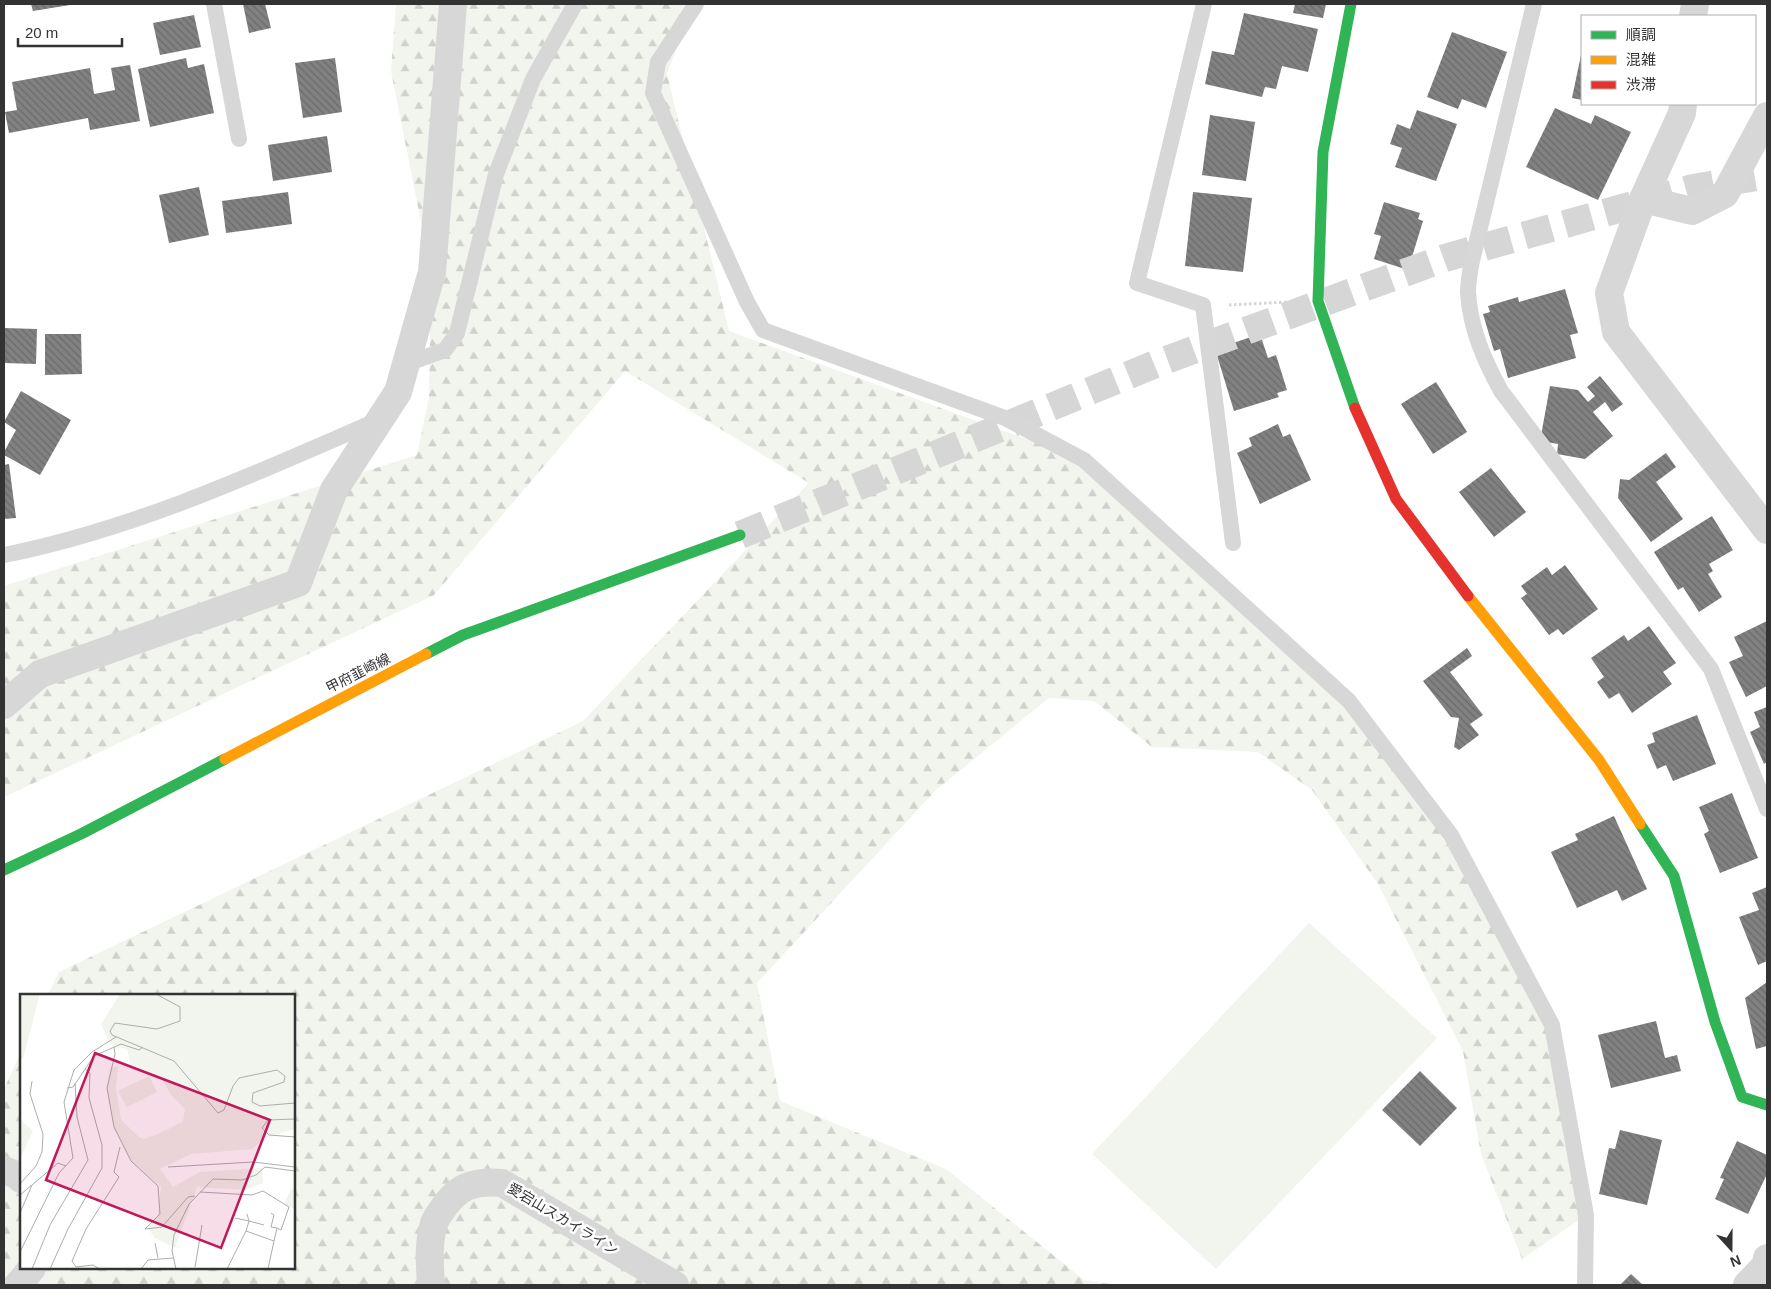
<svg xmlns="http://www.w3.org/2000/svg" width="1771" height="1289" font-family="Arial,'Noto Sans JP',sans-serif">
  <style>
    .green { fill: #f1f5ed }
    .forest { fill: url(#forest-firs) }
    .building { fill: url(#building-back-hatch) }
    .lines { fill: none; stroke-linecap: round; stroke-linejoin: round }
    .primary-tunnel { stroke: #d6d6d6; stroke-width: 28; stroke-dasharray: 28 14; stroke-linecap: butt }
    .path { stroke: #d6d6d6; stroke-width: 3; stroke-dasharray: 2.5 2.5; stroke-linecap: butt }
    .lane { stroke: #d7d7d7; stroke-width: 16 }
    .street { stroke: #d7d7d7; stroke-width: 28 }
    .fast { stroke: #30b455; stroke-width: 11 }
    .slow { stroke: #ff9f0a; stroke-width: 11 }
    .jam { stroke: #e5322d; stroke-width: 11 }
    .labels { text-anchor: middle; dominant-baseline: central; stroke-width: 5; stroke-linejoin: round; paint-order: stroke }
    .street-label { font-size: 14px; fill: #333; stroke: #fff }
    .inset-road { fill: none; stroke: #adadad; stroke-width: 1 }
    .view { fill: #c2185b; fill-opacity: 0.15; stroke: #c2185b; stroke-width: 2.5 }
    .inset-edge { fill: none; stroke: #333; stroke-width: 2.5 }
  </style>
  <defs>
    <pattern id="forest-firs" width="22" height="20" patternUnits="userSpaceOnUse" patternTransform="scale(1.25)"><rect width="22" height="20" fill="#f1f5ed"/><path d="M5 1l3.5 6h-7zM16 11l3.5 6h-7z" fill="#cfd2cc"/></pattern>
    <pattern id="building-back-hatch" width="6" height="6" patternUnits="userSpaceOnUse" patternTransform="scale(1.25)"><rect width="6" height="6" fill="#818181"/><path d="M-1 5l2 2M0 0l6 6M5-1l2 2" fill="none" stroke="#6a6a6a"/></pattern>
  </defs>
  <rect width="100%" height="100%" fill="#fff"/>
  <polygon class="green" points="1309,923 1437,1038 1216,1269 1092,1154"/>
  <polygon class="forest" points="396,4 693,4 667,74 729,331 1084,460 1349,701 1469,869 1552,1025 1586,1215 1522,1259 1481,1154 1463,1051 1378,884 1312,790 1258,752 1152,747 1094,701 1049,698 936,790 757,983 780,1101 946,1169 1084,1280 1118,1285 4,1285 4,1089 21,1052 21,1268 294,1268 294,995 48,995 59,972 583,721 809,483 625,371 434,595 4,797 4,586 417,455 429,397 431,272 391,71"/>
  <g class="building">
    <polygon points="31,4 70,4 70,5 33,11"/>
    <polygon points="243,4 265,4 271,28 249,33"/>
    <polygon points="1295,4 1326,4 1323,18 1293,13"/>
    <polygon points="1244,13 1318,29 1308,72 1282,66 1276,89 1265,87 1262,97 1205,84 1212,51 1234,55"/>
    <polygon points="194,15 201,47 160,55 153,23"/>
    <polygon points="1452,32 1507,52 1486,108 1462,99 1458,109 1427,97"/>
    <polygon points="1581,55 1582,55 1582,100 1572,98"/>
    <polygon points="186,58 188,68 204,64 214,113 150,127 138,69"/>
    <polygon points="335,58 342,112 303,118 295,63"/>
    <polygon points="130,65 140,121 90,130 88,118 9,133 5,112 17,110 12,82 90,68 94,94 115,90 111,68"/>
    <polygon points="1555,108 1591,124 1595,115 1631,132 1598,200 1526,167"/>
    <polygon points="1417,110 1457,124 1436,181 1395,167 1402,148 1390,144 1397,124 1410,129"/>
    <polygon points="1210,115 1255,122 1246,181 1202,175"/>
    <polygon points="327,136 332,172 273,181 268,145"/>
    <polygon points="199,187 209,235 169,243 159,195"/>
    <polygon points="288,192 292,224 226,233 222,201"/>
    <polygon points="1193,192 1252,198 1243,272 1185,266"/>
    <polygon points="1384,202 1420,213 1418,219 1423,221 1408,270 1374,259 1381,236 1374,234"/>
    <polygon points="1565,289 1578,333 1570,335 1576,358 1508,378 1500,349 1494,351 1483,314 1490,312 1488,306 1518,297 1519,302"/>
    <polygon points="4,328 37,329 36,364 4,363"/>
    <polygon points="45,334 81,334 82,374 45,375"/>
    <polygon points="1260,334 1268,358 1276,355 1287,390 1277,393 1279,397 1234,411 1215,349"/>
    <polygon points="1600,376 1623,404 1612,412 1605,402 1593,412 1613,436 1585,459 1557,454 1558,444 1540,441 1550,386 1578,390 1588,402 1595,396 1587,387"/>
    <polygon points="1436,382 1467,432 1433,454 1401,404"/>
    <polygon points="21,391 71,420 40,475 4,455 4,452 16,430 4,422"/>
    <polygon points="1278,424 1283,437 1290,434 1311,480 1260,504 1237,453 1252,446 1249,438"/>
    <polygon points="1666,453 1676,467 1656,482 1683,519 1651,542 1618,498 1620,479 1629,480"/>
    <polygon points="9,464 16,518 4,519 4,465"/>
    <polygon points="1491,468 1526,512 1494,537 1459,492"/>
    <polygon points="1712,516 1733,550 1709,564 1713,571 1708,574 1722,597 1699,612 1683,587 1678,590 1654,552"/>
    <polygon points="1565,565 1598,609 1563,635 1558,629 1549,635 1521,598 1527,594 1521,586 1547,567 1552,575"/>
    <polygon points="1767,621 1767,686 1746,697 1729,662 1743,656 1734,637"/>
    <polygon points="1649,626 1676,663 1663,672 1672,684 1632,713 1619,693 1609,699 1597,682 1604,677 1591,658 1624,635 1628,641"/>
    <polygon points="1467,648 1472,656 1450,672 1483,715 1470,724 1479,735 1459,750 1454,747 1459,718 1451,717 1423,681"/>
    <polygon points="1767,707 1767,762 1764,764 1750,732 1760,727 1754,712"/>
    <polygon points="1697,715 1716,764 1673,781 1666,765 1657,769 1647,745 1655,742 1652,733"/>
    <polygon points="1732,793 1758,858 1720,873 1704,834 1709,831 1699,807"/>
    <polygon points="1614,816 1647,889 1622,901 1617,890 1577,908 1551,852 1578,840 1575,834"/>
    <polygon points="1767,887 1767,961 1758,965 1739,917 1759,910 1752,893"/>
    <polygon points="1767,982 1767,1046 1756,1049 1745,998"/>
    <polygon points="1656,1021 1665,1058 1677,1055 1681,1071 1611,1088 1598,1035"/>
    <polygon points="1420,1071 1457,1108 1420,1146 1382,1110"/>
    <polygon points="1620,1130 1662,1140 1647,1205 1599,1194 1609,1148 1615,1149"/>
    <polygon points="1737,1141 1767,1155 1767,1174 1748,1214 1715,1199 1724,1179 1720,1178"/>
    <polygon points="1631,1274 1643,1285 1620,1285"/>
  </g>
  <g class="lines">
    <polyline class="primary-tunnel" points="740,535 1158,363 1445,258 1693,188 1767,175"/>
    <polyline class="path" points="1229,305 1288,302"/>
    <g class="lane">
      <polyline points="214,4 239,139"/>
      <polyline points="696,4 658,62 653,93 747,302 763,330 1005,418 1084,460 1349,701 1451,835 1552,1025 1586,1215 1585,1285"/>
      <polyline points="1204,4 1137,283 1203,305 1233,543"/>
      <path d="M1534,4L1472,261C1470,271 1468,282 1468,292C1470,328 1484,360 1501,391L1711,669L1767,809"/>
      <polyline points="406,364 445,350 457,333 496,174 533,79 575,4"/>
      <path d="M4,555C134,529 255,474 376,421"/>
    </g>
    <g class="street">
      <polyline points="1693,16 1695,4"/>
      <polyline points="1683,104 1682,113 1643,199 1609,293 1616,332 1767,530"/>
      <polyline points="1643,199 1692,211 1725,194 1767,116"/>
      <polyline points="4,705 40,674 298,583 334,490 398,392 432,272 453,4"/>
      <polyline points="4,1170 17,1175 21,1179"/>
      <polyline points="18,1285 32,1268"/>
      <path d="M431,1285C430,1266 428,1246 433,1227C434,1222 437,1217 440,1213C456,1187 473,1180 502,1183L675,1285"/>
      <polyline points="1747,1285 1766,1265 1767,1258"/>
    </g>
    <g class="fast">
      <polyline points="1351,4 1323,152 1318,301 1355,408"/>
      <polyline points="426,654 463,635 740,535"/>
      <polyline points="1640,824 1674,876 1715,1022 1742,1097 1767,1105"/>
      <polyline points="4,870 81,834 225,759"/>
    </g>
    <g class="slow">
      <polyline points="1468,596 1599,760 1640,824"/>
      <polyline points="225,759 426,654"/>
    </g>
    <polyline class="jam" points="1355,408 1396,499 1468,596"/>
  </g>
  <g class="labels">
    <g class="street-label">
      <text transform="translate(358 673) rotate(-27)">甲府韮崎線</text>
      <text transform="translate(563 1219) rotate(31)">愛宕山スカイライン</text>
    </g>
  </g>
  <g transform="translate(20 994)">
    <rect width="275" height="275" fill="#fff"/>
    <path d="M129,82L137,98L107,113L98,97Z" fill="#f1f5ed"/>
    <path d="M0,0H20L3,65H0ZM100,0H275V135L244,144L232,155L171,160L140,175L153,193L180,178L242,174L243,189L225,196L177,193L155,254L135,244L127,233L138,221L141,193L111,167L94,133L87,94L90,74L98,72L96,94L101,126L119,143L124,145L138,140L163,128L165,115L152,102L142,86L110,69L107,55L94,53L87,44L81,30ZM0,125L13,137L0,165Z" fill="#f1f5ed"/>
    <path d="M275,194V215L264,210L271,195Z" fill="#f1f5ed"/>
    <path class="inset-road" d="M136,0L160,13V27L137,35L95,29L90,37L92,41L154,67L198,119L204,116L213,92L219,84L257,76L265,82L264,88L233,99L232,108L240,112L275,109M94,53L95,60L87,94L94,133L111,167L138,192L140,220L125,235L142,233L168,203L175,202M47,94L53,93L74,62L101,50L119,56L123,53M275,125L248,126L242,134L249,141L275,143M148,173L233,168L275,173M0,190L16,172L22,158L23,140L10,100L12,87M180,198L232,201L243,197L269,213L261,236L257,234L254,247M0,201L38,169L46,172M0,219L12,191M251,219L254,221L251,233L257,234M227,220L229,227L244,231M215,224L229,227L226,237M135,249L138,264M0,258L39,179L53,164L44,108L54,76L72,58L96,43M175,273L182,231M12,275L30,231L68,166L57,123L55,89M30,275L48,235L82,174V151L69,104L70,79L65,75M80,275L73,271L56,273L52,267L66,235L99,183L94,178L100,153M121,275L128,266L153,264M156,275L152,257L154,241L169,210L193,185L222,186L236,181L245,173L275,177M171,275H190M207,275L226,237L254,247L248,275"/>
    <path class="view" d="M75,59L250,126L201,254L26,186Z"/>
    <rect width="275" height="275" class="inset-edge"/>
  </g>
  <rect width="1771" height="1289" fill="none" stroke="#333333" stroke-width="10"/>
  <rect x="1581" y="15" width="175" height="90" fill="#ffffff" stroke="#adadad"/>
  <rect x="1591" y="31" width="25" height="8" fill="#30b455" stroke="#adadad"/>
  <text x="1626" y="40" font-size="15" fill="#333333">順調</text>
  <rect x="1591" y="56" width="25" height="8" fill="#ff9f0a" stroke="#adadad"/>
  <text x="1626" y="65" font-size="15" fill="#333333">混雑</text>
  <rect x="1591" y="81" width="25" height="8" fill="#e5322d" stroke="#adadad"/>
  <text x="1626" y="90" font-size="15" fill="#333333">渋滞</text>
  <g transform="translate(1731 1249) rotate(159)" stroke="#ffffff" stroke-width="4" paint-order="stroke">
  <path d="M0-4L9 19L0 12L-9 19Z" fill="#333333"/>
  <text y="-8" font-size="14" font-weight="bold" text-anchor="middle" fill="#333333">N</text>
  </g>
  <path d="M18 38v8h104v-8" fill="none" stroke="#333333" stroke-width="2.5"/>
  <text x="25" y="38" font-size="15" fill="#333333" stroke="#ffffff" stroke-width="4" paint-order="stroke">20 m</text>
</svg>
